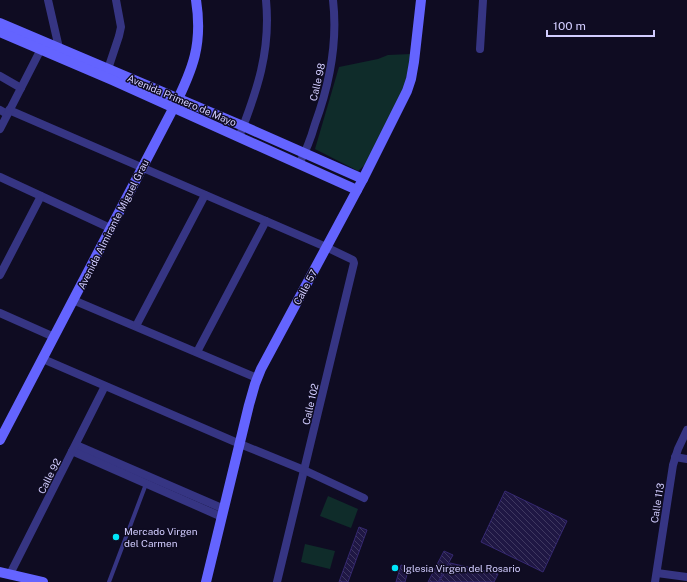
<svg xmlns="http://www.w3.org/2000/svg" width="687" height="582" font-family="'Public Sans',sans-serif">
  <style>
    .green { fill: #0f2c2a }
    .building { fill: url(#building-back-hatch); stroke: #352871 }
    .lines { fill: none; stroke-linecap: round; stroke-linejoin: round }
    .lane { stroke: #363583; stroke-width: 4 }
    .street { stroke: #363583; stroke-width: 8 }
    .secondary { stroke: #6464ff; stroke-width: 10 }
    .poi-dot { fill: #00e5f8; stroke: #0f0c22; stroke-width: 1.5 }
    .labels { text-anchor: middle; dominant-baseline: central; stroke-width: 3; stroke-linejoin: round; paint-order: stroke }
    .street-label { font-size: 10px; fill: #d2cdff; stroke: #0f0c22 }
    .poi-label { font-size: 10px; fill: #d2cdff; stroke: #0f0c22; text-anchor: start }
  </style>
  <defs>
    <pattern id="building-back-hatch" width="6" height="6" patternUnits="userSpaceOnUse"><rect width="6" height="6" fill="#1f1744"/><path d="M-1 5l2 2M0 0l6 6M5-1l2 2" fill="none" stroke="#3f3860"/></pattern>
  </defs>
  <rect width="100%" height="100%" fill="#0f0c22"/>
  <g class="green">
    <polygon points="411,54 404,89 367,163 358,171 315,149 339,67 378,59 388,55"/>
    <polygon points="328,496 358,509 351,528 320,516"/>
    <polygon points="305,544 335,551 330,569 301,562"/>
  </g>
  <g class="building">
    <polygon points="505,491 567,521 543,572 481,542"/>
    <polygon points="359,527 367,530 348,582 339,582"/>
    <polygon points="444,551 453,555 438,582 428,582"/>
    <polygon points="450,563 498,574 494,582 439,582"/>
    <polygon points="401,565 409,567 405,582 396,582"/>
  </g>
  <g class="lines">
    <polyline class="lane" points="109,582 146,484"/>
    <g class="street">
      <polyline points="48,0 59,48"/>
      <polyline points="480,49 483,0"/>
      <polyline points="108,69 119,36 121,27 116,0"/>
      <polyline points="0,76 21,88"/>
      <polyline points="0,110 7,114"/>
      <polyline points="9,110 326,247 353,260 354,263 277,582"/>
      <polyline points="0,129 41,49"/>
      <path d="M239,137C257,91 271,51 266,0"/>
      <path d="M299,164C306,151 311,138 315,124C330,83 338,43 333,0"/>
      <polyline points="0,177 110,228"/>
      <polyline points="0,275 41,196"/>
      <polyline points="73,300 257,378"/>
      <polyline points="0,313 54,337"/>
      <polyline points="136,326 205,195"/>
      <polyline points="197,352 266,221"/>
      <polyline points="43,359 240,444 304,470 364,498"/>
      <polyline points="76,445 224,509"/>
      <polyline points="72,451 222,517"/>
      <polyline points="675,457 687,459"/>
      <polyline points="657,573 687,577"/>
      <polyline points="10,574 105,386"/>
      <polyline points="655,582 673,465 678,449 687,430"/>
    </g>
    <g class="secondary">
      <polyline points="0,23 243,126 363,179"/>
      <polyline points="0,32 112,80 357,190"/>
      <path d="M0,440L174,107C193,69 203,44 196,0"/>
      <polyline points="0,572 43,582"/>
      <polyline points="206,582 249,405 255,384 261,369 363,179 407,91 411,79 414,62 421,0"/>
    </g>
  </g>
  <g class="poi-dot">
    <circle cx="116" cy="537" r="4"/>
    <circle cx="395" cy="568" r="4"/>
  </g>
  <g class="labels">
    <g class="street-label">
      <text transform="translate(317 82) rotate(-77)">Calle 98</text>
      <text transform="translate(182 100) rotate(23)">Avenida Primero de Mayo</text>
      <text transform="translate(113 224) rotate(-63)">Avenida Almirante Miguel Grau</text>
      <text transform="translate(305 287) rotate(-62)">Calle 57</text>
      <text transform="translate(310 404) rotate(-77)">Calle 102</text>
      <text transform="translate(49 476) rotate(-63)">Calle 92</text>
      <text transform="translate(657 503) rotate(-81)">Calle 113</text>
    </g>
    <g class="poi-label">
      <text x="124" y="531">Mercado Virgen<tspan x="124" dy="12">del Carmen</tspan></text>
      <text x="403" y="568">Iglesia Virgen del Rosario</text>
    </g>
  </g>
  <path d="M547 30v6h107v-6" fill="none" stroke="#d2cdff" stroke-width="2"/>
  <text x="553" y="30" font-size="12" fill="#d2cdff" stroke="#0f0c22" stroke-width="3" paint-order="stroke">100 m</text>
</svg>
